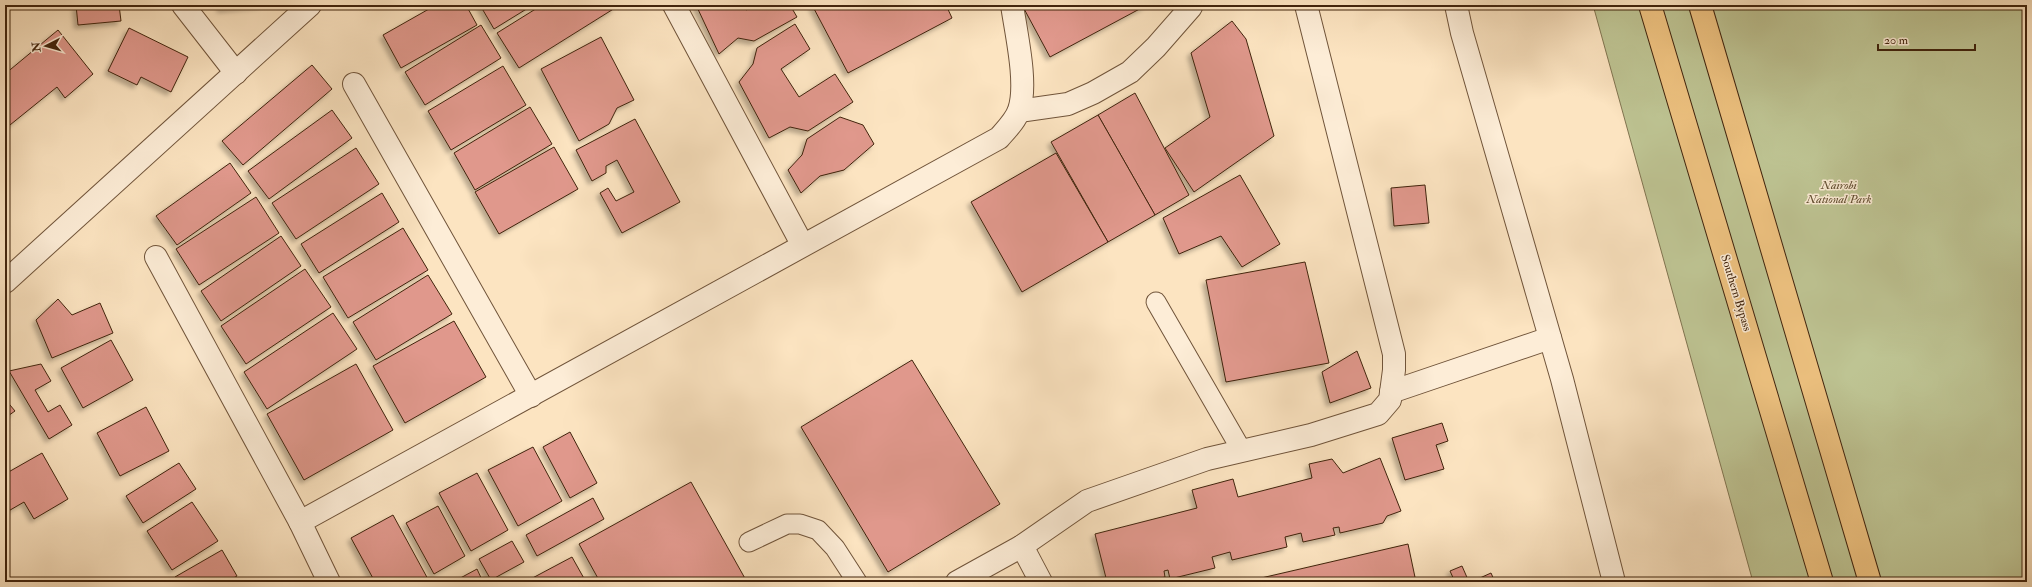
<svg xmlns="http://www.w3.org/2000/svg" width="2032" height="587" font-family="'IM FELL Double Pica',serif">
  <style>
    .green { fill: #bec493; stroke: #807450 }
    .building { fill: #e0988c; stroke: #41240d; filter: url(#shadow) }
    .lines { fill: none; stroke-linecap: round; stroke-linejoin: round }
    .lane-casing { stroke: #70543a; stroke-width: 21 }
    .street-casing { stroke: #70543a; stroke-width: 24 }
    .highway-casing { stroke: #41240d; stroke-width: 24 }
    .lane { stroke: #fdedd7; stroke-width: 19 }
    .street { stroke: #fdedd7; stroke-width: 22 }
    .highway { stroke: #eec280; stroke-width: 22 }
    .labels { text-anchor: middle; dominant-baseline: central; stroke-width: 3; stroke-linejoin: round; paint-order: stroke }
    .park-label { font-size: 12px; font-style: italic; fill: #604c2e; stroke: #fdedd7 }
    .street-label { font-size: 12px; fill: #41240d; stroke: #fdedd7 }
  </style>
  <defs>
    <filter id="shadow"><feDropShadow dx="-3.5" dy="3.5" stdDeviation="2" flood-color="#0004"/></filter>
  </defs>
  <rect width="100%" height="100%" fill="#fce4c1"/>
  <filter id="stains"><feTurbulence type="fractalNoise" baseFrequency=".005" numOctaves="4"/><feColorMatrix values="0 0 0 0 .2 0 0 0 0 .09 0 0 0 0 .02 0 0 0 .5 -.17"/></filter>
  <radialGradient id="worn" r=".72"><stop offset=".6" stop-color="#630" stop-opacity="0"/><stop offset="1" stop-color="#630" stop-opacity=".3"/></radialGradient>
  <polygon class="green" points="1593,5 2027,5 2027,582 1753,582"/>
  <g class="building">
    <polygon points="76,5 119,5 121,21 78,25"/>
    <polygon points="220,5 262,5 221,9"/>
    <polygon points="436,5 466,5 477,25 401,68 383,35"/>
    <polygon points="480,5 533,5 494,29"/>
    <polygon points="542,5 614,5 615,8 519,68 497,33"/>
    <polygon points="696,5 744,5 746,10 755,5 790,5 797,17 754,41 738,38 719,54"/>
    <polygon points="812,5 946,5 952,18 848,73"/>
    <polygon points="1022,5 1147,5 1050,57"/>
    <polygon points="1232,21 1246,39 1274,136 1194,192 1165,148 1210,117 1191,53"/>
    <polygon points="795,24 810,49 781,69 799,97 835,74 853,102 808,131 790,127 769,138 739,82 753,64 757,48"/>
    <polygon points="481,25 501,58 425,105 405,72"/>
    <polygon points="129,28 188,57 171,92 141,77 137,85 108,71"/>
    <polygon points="58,30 93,74 65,98 57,87 5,129 5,74"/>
    <polygon points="601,37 634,100 617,108 609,124 579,141 541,69"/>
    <polygon points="312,65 332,89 243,165 222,141"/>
    <polygon points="503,66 526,105 451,150 428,111"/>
    <polygon points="1135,93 1189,195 1155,215 1098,115"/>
    <polygon points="530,107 552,144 475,190 454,153"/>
    <polygon points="332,110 352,138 269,199 248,171"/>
    <polygon points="1098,115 1155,215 1108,242 1051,142"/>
    <polygon points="840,117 863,125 874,144 844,170 820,176 801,193 788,170 802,155 807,139"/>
    <polygon points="635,119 680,202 622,233 600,193 608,188 616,201 634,192 617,160 606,166 606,173 592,181 576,150"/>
    <polygon points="554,147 578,189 499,234 475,192"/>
    <polygon points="356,148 379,184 296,239 272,203"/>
    <polygon points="1056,153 1108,242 1022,292 971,202"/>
    <polygon points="230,163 251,193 177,245 156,216"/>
    <polygon points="1240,175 1280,244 1242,267 1221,236 1179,254 1163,218"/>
    <polygon points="1425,185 1429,223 1394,226 1391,188"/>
    <polygon points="382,193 399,222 319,273 301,244"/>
    <polygon points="256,197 279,233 199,285 176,249"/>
    <polygon points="403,228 428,270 348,318 323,277"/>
    <polygon points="281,236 301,266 221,321 201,291"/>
    <polygon points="1305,262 1329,363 1226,382 1206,280"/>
    <polygon points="305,269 331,307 246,364 221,326"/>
    <polygon points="428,275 452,314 376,360 353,322"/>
    <polygon points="58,299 72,315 100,303 113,333 52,358 36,320"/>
    <polygon points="333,313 357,349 267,409 244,372"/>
    <polygon points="454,321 486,377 405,423 373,366"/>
    <polygon points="111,340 133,380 83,408 61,368"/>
    <polygon points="1357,351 1371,388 1330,403 1322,372"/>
    <polygon points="912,360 1000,504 888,572 801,427"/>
    <polygon points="41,364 51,381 35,390 48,412 60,405 72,425 49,439 9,371"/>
    <polygon points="356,364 393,430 304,480 267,414"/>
    <polygon points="5,399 15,411 5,418"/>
    <polygon points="146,407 169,451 120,476 97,433"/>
    <polygon points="1442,423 1448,441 1436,445 1444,469 1405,480 1392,438"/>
    <polygon points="570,432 597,483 570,498 543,447"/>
    <polygon points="533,447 562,501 518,526 488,470"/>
    <polygon points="42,453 68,499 34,519 24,502 5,513 5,474"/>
    <polygon points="1380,458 1401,511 1387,516 1383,523 1340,533 1339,527 1333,528 1335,535 1303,542 1301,533 1285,537 1287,547 1232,560 1230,552 1212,557 1215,568 1170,579 1168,570 1164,571 1165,577 1144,582 1107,582 1095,534 1197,508 1192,490 1233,479 1238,497 1312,478 1309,464 1332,459 1343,473"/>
    <polygon points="179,463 196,489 143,523 126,496"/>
    <polygon points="477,473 508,530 471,551 439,493"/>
    <polygon points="691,482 747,582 600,582 579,544"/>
    <polygon points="593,498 604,519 537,556 526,535"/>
    <polygon points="192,502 218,541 172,570 147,531"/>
    <polygon points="438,506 465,556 434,574 406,523"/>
    <polygon points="393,515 429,581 427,582 375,582 351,538"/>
    <polygon points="512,541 524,562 491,580 479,559"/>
    <polygon points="1408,544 1416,582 1244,582"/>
    <polygon points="222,550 237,576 226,582 177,582 175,577"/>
    <polygon points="572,557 586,582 525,582"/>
    <polygon points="1462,566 1469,582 1455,582 1450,571"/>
    <polygon points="477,569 483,582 453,582"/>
    <polygon points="1491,573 1495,582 1471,582"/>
  </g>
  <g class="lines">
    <g class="lane-casing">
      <g id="lane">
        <polyline points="1156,302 1242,451"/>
        <polyline points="749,542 787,524 800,524 818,530 835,548 857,582"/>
      </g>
    </g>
    <g class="street-casing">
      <g id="street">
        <polyline points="183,5 236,73"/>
        <polyline points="674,5 802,244"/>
        <polyline points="1456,5 1462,33 1562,379 1614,582"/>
        <polyline points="354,84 531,396"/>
        <polyline points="1019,111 1068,104 1093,93 1130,72 1156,47 1191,7"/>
        <polyline points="156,257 300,522"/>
        <polyline points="5,282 310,5"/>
        <polyline points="1391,392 1550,338"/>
        <polyline points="1022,546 1041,582"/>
        <path d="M329,582L300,522L999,138C1006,130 1016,120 1019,110C1028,84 1016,33 1012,5"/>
        <polyline points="957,582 1022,546 1087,501 1207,459 1311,435 1378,414 1390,400 1394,370 1394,354 1306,5"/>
      </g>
    </g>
    <g class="highway-casing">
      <g id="highway">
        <polyline points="1650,5 1822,582"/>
        <polyline points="1700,5 1870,582"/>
      </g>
    </g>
    <use href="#lane" class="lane"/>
    <use href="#street" class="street"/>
    <use href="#highway" class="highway"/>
  </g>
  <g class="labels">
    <g class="park-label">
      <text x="1839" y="185">Nairobi<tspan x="1839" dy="14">National Park</tspan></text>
    </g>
    <g class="street-label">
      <text transform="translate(1736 293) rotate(73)">Southern Bypass</text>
    </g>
  </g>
  <rect width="2032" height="587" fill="none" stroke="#fce4c1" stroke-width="20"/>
  <rect x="6" y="6" width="2020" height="575" fill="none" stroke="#41240d" stroke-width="2"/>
  <rect x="10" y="10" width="2012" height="567" fill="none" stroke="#41240d"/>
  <g transform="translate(46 46) rotate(264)" stroke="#fdedd7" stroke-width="3" paint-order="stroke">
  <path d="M0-3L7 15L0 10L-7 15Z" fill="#41240d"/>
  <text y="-6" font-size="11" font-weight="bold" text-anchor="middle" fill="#41240d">N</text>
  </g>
  <path d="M1878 44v6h97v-6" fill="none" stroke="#41240d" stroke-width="2"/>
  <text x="1884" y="44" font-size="12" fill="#41240d" stroke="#fdedd7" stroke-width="3" paint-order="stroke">20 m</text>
  <rect width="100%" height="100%" filter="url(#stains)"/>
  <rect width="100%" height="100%" fill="url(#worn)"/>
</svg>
